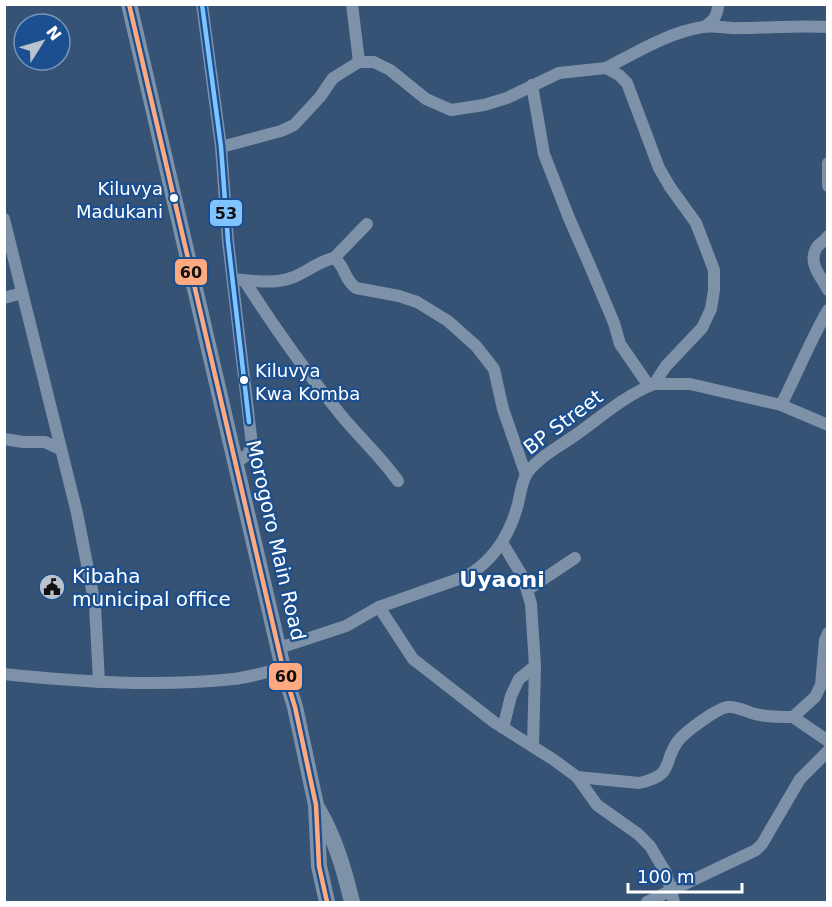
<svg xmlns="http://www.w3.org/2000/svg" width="832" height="907" font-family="'DejaVu Sans',sans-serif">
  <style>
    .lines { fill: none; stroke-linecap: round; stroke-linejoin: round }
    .minor { stroke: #7d92a8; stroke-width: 12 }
    .highway { stroke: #7e92a7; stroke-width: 16 }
    .bus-1-casing { stroke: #1b4f8f; stroke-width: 9 }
    .bus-2-casing { stroke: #1b4f8f; stroke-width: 9 }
    .bus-1 { stroke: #ffa980; stroke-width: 4.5 }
    .bus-2 { stroke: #80c4ff; stroke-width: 4.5 }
    .bus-dot { fill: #fff; stroke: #1b4f8f; stroke-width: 2 }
    .labels { text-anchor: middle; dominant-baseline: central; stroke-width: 4.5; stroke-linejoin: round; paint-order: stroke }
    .bus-label { font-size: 18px; fill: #fff; stroke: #1b4f8f; text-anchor: end }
    .street-label { font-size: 20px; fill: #fff; stroke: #1b4f8f }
    .poi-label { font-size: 20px; fill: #fff; stroke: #1b4f8f; text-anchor: start }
    .quarter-label { font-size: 22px; font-weight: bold; fill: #fff; stroke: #1b4f8f }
    .line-badge { stroke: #1b4f8f; stroke-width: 2 }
    .pale-badge-label { font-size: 16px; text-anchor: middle; font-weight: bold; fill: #111 }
  </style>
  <rect width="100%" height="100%" fill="#365274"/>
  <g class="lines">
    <g class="minor">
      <polyline points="202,4 221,147 228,241 252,445 248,454 236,463"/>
      <polyline points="352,4 359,62"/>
      <path d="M704,27C713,21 718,16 718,4"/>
      <path d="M606,68C635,53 669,32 703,27C715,25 728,29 740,28C769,28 798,25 828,27"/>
      <polyline points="532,85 544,154 569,218 590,266 614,323 620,344 649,386"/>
      <polyline points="221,147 281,131 294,125 320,97 333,78 359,62 374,62 390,70 426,99 451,110 484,105 507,98 559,73 606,68 619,75 627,83 659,168 670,187 696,223 714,270 714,290 711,309 702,328 666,366 654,384"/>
      <polyline points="828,163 828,186"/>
      <polyline points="4,219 77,513 95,605 99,682"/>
      <path d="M828,236C825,241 820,243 817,247C807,263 821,276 828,290"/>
      <polyline points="334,258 367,224"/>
      <path d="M234,279C251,281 274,284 291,278C306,273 318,261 334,258C345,265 344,280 356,288L399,296L417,302L448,321L476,346L494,369L503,409L526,475"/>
      <path d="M244,280C274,327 306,372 341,415C360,438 381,457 398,481"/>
      <polyline points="4,298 22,293"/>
      <path d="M781,405C797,374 810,341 828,310"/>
      <polyline points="4,439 23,442 45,442 60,449"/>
      <polyline points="503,544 523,577 531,604 535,666 533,746"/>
      <polyline points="527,590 575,558"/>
      <polyline points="379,607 413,659 494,722 554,760 577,777 597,805 638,834 650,846 666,873 674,902"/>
      <path d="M279,648L346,626L379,607L467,576C494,560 510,534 518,504C520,495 522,481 527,473C540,456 560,446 577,434C602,416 626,395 654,384H690L781,405L828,425"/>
      <path d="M4,674C80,682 158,687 234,679C250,677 267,672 283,668"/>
      <polyline points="793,717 828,741"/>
      <polyline points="503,728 511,696 519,679 535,666"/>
      <path d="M577,777L639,783C676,775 662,762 678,741C685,732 717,708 728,707C739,706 750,714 760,715C771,717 782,717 793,717L815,697L821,685L825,640L828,633"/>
      <polyline points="647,902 756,850 762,844 800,779 828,751"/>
    </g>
    <g class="highway">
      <polyline points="129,4 283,668 295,707 316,805 319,866 327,902"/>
      <path d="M318,809C335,838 344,869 352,902"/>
    </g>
    <g class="bus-1-casing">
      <polyline id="bus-1" points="129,4 283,668 295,707 316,805 319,866 327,902"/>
    </g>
    <g class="bus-2-casing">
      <polyline id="bus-2" points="202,4 221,147 228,241 249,422"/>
    </g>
    <use href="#bus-1" class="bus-1"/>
    <use href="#bus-2" class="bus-2"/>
  </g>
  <defs>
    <g id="civic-disc" transform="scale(1.35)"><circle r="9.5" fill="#b9c2ce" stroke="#1b4f8f"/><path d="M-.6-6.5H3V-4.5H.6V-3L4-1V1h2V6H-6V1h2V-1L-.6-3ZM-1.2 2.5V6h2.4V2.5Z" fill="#111"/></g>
  </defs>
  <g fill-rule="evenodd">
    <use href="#civic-disc" x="52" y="587"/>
  </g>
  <g class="bus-dot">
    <circle cx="174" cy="198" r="5"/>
    <circle cx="244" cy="380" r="5"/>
  </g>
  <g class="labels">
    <g class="bus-label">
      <text x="163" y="188">Kiluvya<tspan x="163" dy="23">Madukani</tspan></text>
      <text x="255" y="370" text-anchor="start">Kiluvya<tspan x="255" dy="23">Kwa Komba</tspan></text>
    </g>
    <g class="street-label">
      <text transform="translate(563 422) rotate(-37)">BP Street</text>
      <text transform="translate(276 540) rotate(77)">Morogoro Main Road</text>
    </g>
    <g class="poi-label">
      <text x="72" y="576">Kibaha<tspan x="72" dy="23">municipal office</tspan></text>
    </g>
    <g class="quarter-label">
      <text x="502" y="579">Uyaoni</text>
    </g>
  </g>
  <g class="line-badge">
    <rect x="209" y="199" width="34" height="28" rx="6" fill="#80c4ff"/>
    <rect x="174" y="258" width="34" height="28" rx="6" fill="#ffa980"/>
    <rect x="268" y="662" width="35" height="29" rx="6" fill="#ffa980"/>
  </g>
  <g class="pale-badge-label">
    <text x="226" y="219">53</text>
    <text x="191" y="278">60</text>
    <text x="286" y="682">60</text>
  </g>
  <rect width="832" height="907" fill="none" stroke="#ffffff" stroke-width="12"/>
  <g transform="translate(42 42) rotate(53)"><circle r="28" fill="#1b4f8f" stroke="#7695bc" stroke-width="1.5"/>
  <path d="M0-4.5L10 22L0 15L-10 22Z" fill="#b9c2ce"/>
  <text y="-9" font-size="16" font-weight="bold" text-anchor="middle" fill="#ffffff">N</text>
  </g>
  <path d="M628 883v9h114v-9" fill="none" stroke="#ffffff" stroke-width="3"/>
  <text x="637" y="883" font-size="18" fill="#ffffff" stroke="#1b4f8f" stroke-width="4.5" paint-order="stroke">100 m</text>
</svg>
